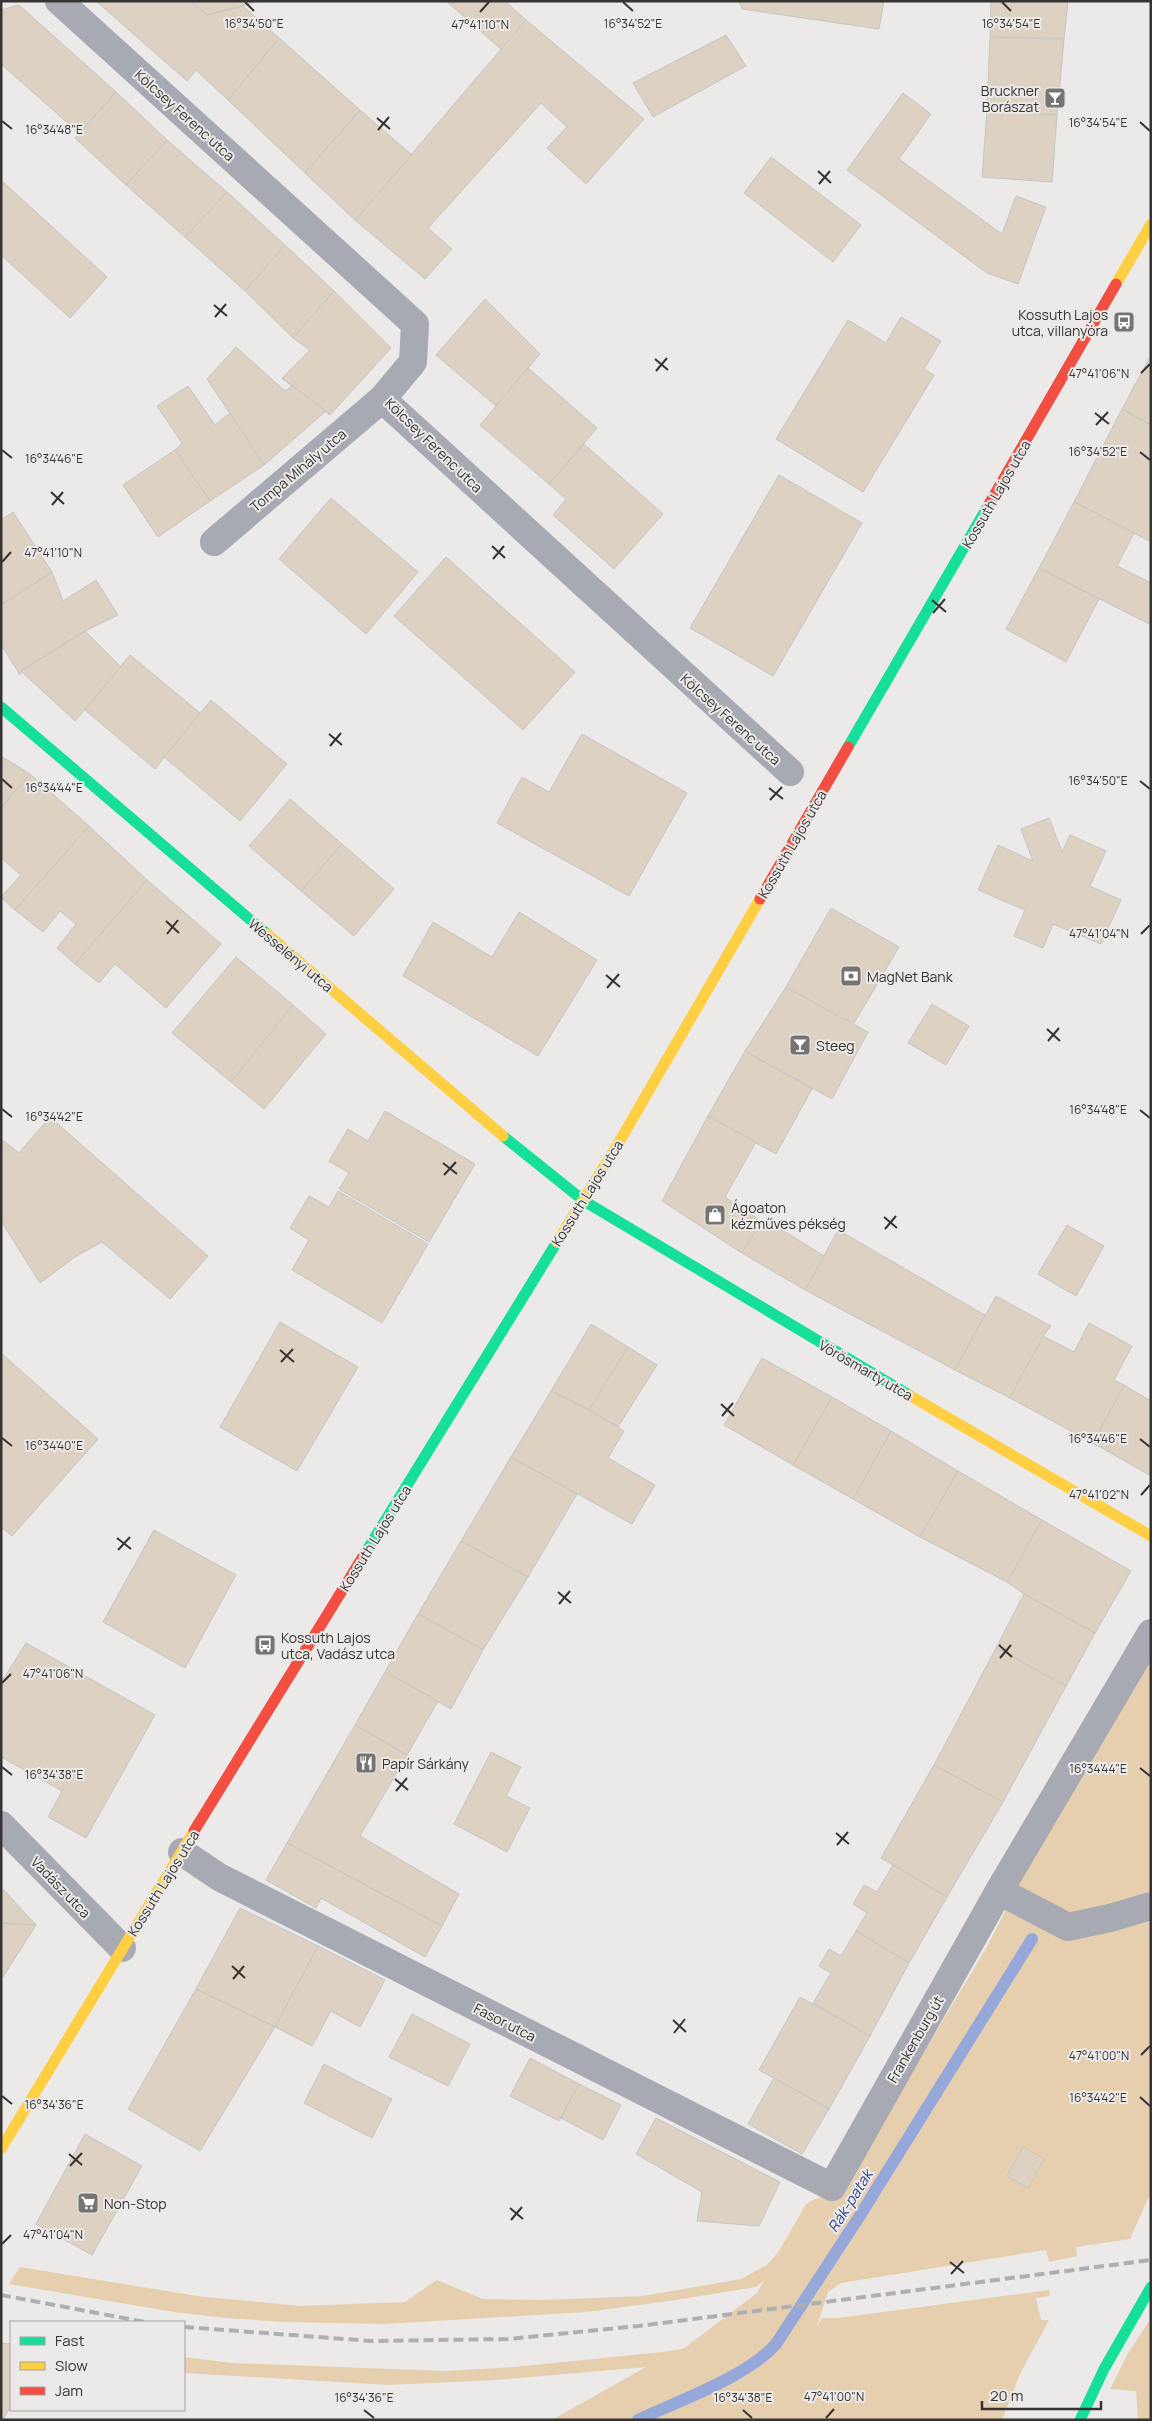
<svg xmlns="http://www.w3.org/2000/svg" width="1152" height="2421" font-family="Manrope,sans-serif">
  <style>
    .green { fill: #e6cfaf }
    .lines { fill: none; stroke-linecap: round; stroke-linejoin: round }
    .stream { stroke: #96a8da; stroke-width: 12 }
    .building { fill: #ddd2c2; stroke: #c5c5c4 }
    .street { stroke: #a7aab3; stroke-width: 28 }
    .fast { stroke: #16e098; stroke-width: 11 }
    .slow { stroke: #ffcf43; stroke-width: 11 }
    .jam { stroke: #f24e42; stroke-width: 11 }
    .rail { stroke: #aeaeb3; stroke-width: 4; stroke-dasharray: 10 5; stroke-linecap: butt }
    .ticks { fill: none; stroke: #353433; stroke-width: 2 }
    .labels { text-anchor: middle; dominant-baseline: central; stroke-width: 4; stroke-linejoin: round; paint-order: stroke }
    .poi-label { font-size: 14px; fill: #353433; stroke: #eceae8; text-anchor: start }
    .street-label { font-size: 14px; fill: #353433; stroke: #eceae8 }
    .water-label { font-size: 15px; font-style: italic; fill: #293f94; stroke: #eceae8 }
    .ticks-label { font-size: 12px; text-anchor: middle; fill: #353433; stroke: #eceae8; stroke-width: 4; stroke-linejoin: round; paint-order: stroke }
  </style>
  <rect width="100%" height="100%" fill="#ebeae9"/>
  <g class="green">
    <polygon points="1151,1622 1151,2192 1130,2239 1076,2247 1077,2256 1049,2262 1046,2250 841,2283 828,2292 817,2326 822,2318 838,2318 1049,2290 1050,2296 1036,2298 1041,2320 1049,2320 1020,2374 1002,2420 552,2420 646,2367 496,2380 388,2385 184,2373 184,2357 232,2363 445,2371 514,2367 662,2352 683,2349 757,2293 764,2281 756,2287 669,2301 586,2312 385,2324 283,2322 226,2318 174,2312 9,2284 20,2267 197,2296 299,2306 405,2302 437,2280 483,2299 542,2300 643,2296 741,2279 767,2265 779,2251 806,2204 815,2199 824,2196 849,2178 988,1945"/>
    <polygon points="1151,2318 1151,2420 1138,2420 1136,2391 1110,2389 1127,2355"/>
  </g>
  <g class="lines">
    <path class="stream" d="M638,2420C680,2400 747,2377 776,2344L859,2217L1032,1939"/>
  </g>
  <g class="building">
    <polygon points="96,1 191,1 207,15 243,6 279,38 228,100 196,70 187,81"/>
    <polygon points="191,1 260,1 207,15"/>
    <polygon points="446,1 505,1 526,20 502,50"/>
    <polygon points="739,1 884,1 879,29 742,9"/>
    <polygon points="991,1 1068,1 1064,39 990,37"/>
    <polygon points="19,5 116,92 79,133 1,64 1,10"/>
    <polygon points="526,20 644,119 586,184 547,148 567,127 541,103 428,228 452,249 425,279 355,220"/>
    <polygon points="726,35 746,66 653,117 633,83"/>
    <polygon points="990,37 1064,39 1057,115 987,111"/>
    <polygon points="279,38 360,110 305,173 228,100"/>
    <polygon points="116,92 167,140 126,185 75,138"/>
    <polygon points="903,93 931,114 899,159 1002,234 1016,196 1046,207 1018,284 987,273 847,170"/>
    <polygon points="360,110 412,155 355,220 305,173"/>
    <polygon points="987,111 1057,115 1052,182 982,177"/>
    <polygon points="167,140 227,192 185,237 126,185"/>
    <polygon points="771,157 861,225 833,262 744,193"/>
    <polygon points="1,180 107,277 70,318 1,255"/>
    <polygon points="227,192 285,245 245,291 185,237"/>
    <polygon points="285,245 334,291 293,338 245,291"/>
    <polygon points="334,291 391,348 330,415 282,378 310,350 293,338"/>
    <polygon points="485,299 540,354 496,406 436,355"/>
    <polygon points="901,317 941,341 924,369 934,375 863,492 776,439 848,320 886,343"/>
    <polygon points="236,347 285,391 292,386 282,378 326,411 264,465 207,379"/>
    <polygon points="1151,355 1151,425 1122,409"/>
    <polygon points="528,368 597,428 549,484 480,425"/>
    <polygon points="188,386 215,425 230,413 264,465 210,501 175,450 182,443 157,406"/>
    <polygon points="1122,409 1151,425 1151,542 1074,502"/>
    <polygon points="584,444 663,514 614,569 553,515 566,499 549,484"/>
    <polygon points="175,450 210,501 158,537 123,485"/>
    <polygon points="779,475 862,523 773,676 690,628"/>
    <polygon points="331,498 418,572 366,634 279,559"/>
    <polygon points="1074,502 1134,533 1117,566 1151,583 1151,625 1039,568"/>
    <polygon points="13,512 52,572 1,605 1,520"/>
    <polygon points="446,557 575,672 523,730 394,616"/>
    <polygon points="1039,568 1099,599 1066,662 1006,629"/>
    <polygon points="52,572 63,601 96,580 118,615 85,631 21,671 20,675 1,644 1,605"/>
    <polygon points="85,631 121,667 75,721 21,671"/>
    <polygon points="130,655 200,713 155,769 85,710"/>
    <polygon points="211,700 287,764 240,821 164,757"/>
    <polygon points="582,734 687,793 629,896 497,823 522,777 549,792"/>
    <polygon points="1,756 30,774 1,808"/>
    <polygon points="30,774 89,826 15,910 1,897 21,875 1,858 1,808"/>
    <polygon points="290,799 342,844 301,891 249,846"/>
    <polygon points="1049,818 1062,852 1070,835 1106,851 1090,886 1121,900 1101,944 1053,924 1043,948 1014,936 1025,910 978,890 998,845 1033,861 1021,829"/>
    <polygon points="89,826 147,880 75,964 57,948 76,924 60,911 43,932 15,910"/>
    <polygon points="342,844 394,889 354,936 301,891"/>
    <polygon points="147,880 221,944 166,1008 115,964 99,983 75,964"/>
    <polygon points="831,908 899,947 853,1025 786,987"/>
    <polygon points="519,912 597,960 538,1056 403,976 433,922 492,957"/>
    <polygon points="236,957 293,1005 231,1082 172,1033"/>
    <polygon points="786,987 868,1032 832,1099 745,1051"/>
    <polygon points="932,1004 969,1026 946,1065 908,1043"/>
    <polygon points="293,1005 326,1034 264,1109 231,1082"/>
    <polygon points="745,1051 812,1089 776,1154 708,1116"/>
    <polygon points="385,1111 475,1164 429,1242 339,1189 349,1173 329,1161 348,1129 368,1141"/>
    <polygon points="708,1116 756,1142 725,1197 761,1221 742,1253 662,1201"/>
    <polygon points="50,1117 208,1256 170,1299 102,1242 75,1257 40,1283 1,1221 1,1139 19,1153"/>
    <polygon points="338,1191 428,1244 382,1323 292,1270 309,1240 290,1228 309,1196 329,1207"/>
    <polygon points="761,1221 789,1234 824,1256 805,1290 742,1253"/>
    <polygon points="1067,1225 1104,1246 1076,1296 1038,1274"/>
    <polygon points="838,1230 985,1315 955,1370 805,1290"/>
    <polygon points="996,1296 1051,1326 1043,1336 1010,1398 955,1370"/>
    <polygon points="280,1322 358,1367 297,1471 220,1427"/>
    <polygon points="1089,1323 1132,1346 1114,1380 1124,1385 1093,1443 1010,1398 1043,1336 1074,1352"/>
    <polygon points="591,1324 628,1347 589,1410 551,1391"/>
    <polygon points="628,1347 657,1365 618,1427 589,1410"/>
    <polygon points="1,1353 98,1439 12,1536 1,1527"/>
    <polygon points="762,1358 832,1397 793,1465 724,1425"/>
    <polygon points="1124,1385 1151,1401 1151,1476 1093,1443"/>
    <polygon points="551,1391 589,1410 624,1431 608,1458 655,1485 632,1524 511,1457"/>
    <polygon points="832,1397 891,1431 853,1499 793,1465"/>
    <polygon points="891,1431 958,1471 920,1537 853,1499"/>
    <polygon points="511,1457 577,1494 528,1577 461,1541"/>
    <polygon points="958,1471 1042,1520 1007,1582 920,1537"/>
    <polygon points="1042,1520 1131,1571 1095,1633 1024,1594 1007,1582"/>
    <polygon points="154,1530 236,1575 185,1668 103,1622"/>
    <polygon points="461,1541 528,1577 483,1650 418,1614"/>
    <polygon points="1024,1594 1095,1633 1066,1686 996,1648"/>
    <polygon points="418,1614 483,1650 451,1709 385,1672"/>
    <polygon points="26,1643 155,1715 86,1838 48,1817 62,1791 1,1757 1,1683"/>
    <polygon points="996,1648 1066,1686 1003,1802 934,1765"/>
    <polygon points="385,1672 438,1701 407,1755 355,1725"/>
    <polygon points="355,1725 407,1755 360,1836 459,1894 442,1926 287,1843"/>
    <polygon points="491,1752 521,1767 506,1796 530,1808 507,1852 454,1824"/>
    <polygon points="934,1765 1003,1802 947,1897 881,1858"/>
    <polygon points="287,1843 442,1926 425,1957 321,1898 316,1908 266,1880"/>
    <polygon points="893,1865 947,1897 909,1963 856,1931 867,1913 853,1904 864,1885 877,1892"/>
    <polygon points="1,1887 36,1925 1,1923"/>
    <polygon points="240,1908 318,1946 275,2027 196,1989"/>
    <polygon points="1,1923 36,1925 1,1980"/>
    <polygon points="856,1931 909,1963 870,2036 813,2003 831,1973 819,1966 829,1949 841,1956"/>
    <polygon points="318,1946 385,1980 360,2027 331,2011 312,2046 275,2027"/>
    <polygon points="196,1989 275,2027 200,2151 128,2109"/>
    <polygon points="800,1997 870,2036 829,2109 759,2070"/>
    <polygon points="412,2014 470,2044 448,2086 389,2057"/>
    <polygon points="530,2058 579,2084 559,2121 510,2096"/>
    <polygon points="324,2064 392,2099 372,2138 304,2103"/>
    <polygon points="774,2078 829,2109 802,2154 748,2124"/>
    <polygon points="579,2084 621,2105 603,2140 561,2118"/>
    <polygon points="656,2118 780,2182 759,2226 697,2221 702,2192 636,2154"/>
    <polygon points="85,2134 142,2166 92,2255 36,2224"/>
    <polygon points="1023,2147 1044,2159 1028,2188 1007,2176"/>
    <polygon points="1,2343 11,2344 11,2405 3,2420 1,2420"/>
  </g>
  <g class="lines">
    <g class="street">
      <polyline points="59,1 415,324 413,362 382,399 214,542"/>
      <polyline points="382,399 790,772"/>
      <polyline points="1,1825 122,1948"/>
      <polyline points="182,1852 219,1877 832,2187 999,1891 1151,1633"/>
      <polyline points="999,1891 1068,1927 1110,1918 1151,1906"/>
    </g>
    <g class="fast">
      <polyline points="1,707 267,934"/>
      <polyline points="848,747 988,506"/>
      <polyline points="503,1136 584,1201 909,1395"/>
      <polyline points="364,1555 557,1242"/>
      <polyline points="1080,2420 1104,2369 1151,2287"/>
    </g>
    <g class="slow">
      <polyline points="1116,284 1151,224"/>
      <polyline points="267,934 503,1136"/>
      <polyline points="557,1242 615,1149 760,899"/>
      <polyline points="909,1395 1151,1536"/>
      <polyline points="1,2149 194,1831"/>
    </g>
    <g class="jam">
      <polyline points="988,506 1116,284"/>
      <polyline points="760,899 848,747"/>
      <polyline points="194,1831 364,1555"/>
    </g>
    <g class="rail">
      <polyline points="1,2295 145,2322"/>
      <polyline points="184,2327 371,2341 508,2339 639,2326 1151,2260"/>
    </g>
  </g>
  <path class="ticks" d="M245,2L254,11M623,2L633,11M1002,2L1011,11M480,12L489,2M377,118L390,129M2,121L12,129M1140,122L1150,131M378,130L389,117M818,171L831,183M819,184L830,171M214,305L227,316M215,317L226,304M655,359L668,370M656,371L667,358M1141,373L1150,364M1095,413L1109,424M1096,425L1108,412M2,450L12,458M1140,452L1150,460M51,492L64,504M52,505L63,492M492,546L505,558M493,559L504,546M2,562L11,552M932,600L946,612M933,613L945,599M329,734L342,745M330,746L341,733M2,779L12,788M1140,781L1150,789M769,788L783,799M770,800L782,787M166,921L179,933M167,934L178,920M1141,934L1150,925M606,975L620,987M607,988L619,974M1047,1029L1060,1041M1048,1041L1059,1028M2,1109L12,1117M1140,1110L1150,1118M443,1163L457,1174M444,1175L456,1162M884,1217L897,1228M885,1229L896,1216M280,1350L294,1362M281,1362L293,1349M721,1404L734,1416M722,1416L733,1403M2,1438L12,1446M1140,1439L1150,1447M1141,1495L1150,1485M117,1538L131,1549M118,1550L130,1537M558,1592L571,1603M559,1604L570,1591M999,1645L1012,1657M1000,1658L1011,1645M2,1683L11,1674M2,1767L12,1775M1140,1768L1150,1776M395,1779L408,1790M396,1791L407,1778M836,1833L849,1844M837,1845L848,1832M232,1966L245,1978M233,1979L244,1966M673,2020L686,2032M674,2033L685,2019M1141,2055L1150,2046M2,2096L12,2104M1140,2097L1150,2106M69,2154L82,2165M70,2166L82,2153M510,2208L523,2219M511,2220L522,2207M2,2244L11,2235M950,2262L964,2273M951,2274L963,2261M364,2410L374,2418M743,2410L752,2418M826,2418L834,2409"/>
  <defs>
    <g id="bar-square" transform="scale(1.125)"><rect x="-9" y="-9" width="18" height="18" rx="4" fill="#757473" stroke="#eceae8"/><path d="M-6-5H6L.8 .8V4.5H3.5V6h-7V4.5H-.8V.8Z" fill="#fff"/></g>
    <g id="bus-square" transform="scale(1.125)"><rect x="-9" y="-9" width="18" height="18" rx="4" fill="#757473" stroke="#eceae8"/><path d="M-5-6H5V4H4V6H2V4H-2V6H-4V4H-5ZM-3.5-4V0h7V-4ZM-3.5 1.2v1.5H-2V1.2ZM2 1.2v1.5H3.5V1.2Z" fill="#fff"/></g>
    <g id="bank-square" transform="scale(1.125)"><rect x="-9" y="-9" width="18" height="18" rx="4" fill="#757473" stroke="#eceae8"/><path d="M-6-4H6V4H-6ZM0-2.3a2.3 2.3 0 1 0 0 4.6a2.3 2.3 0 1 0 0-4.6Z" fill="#fff"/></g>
    <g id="shop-square" transform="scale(1.125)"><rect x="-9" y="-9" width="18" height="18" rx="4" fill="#757473" stroke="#eceae8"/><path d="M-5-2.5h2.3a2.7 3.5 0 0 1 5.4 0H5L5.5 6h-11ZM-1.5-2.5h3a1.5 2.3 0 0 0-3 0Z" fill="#fff"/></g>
    <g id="restaurant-square" transform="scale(1.125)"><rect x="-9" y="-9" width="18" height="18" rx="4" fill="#757473" stroke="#eceae8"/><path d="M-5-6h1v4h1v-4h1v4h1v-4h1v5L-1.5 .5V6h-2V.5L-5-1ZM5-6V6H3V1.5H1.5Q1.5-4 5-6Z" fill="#fff"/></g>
    <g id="supermarket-square" transform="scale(1.125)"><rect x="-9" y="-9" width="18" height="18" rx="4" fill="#757473" stroke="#eceae8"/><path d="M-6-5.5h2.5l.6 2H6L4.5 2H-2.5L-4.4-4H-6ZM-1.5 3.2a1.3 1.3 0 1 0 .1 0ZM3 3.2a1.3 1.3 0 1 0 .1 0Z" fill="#fff"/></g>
  </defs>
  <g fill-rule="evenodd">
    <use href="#bar-square" x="1055" y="98"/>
    <use href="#bus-square" x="1124" y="322"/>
    <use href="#bank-square" x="851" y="976"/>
    <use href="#bar-square" x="800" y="1045"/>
    <use href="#shop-square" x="715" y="1215"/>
    <use href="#bus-square" x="265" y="1645"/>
    <use href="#restaurant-square" x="366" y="1763"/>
    <use href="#supermarket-square" x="88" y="2203"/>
  </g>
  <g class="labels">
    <g class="poi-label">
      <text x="1039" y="90" text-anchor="end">Bruckner<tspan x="1039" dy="16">Borászat</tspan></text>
      <text x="1108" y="314" text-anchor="end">Kossuth Lajos<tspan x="1108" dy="16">utca, villanyóra</tspan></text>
      <text x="867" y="976">MagNet Bank</text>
      <text x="816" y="1045">Steeg</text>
      <text x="731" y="1207">Ágoaton<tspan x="731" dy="16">kézműves pékség</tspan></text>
      <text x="281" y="1637">Kossuth Lajos<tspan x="281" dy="16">utca, Vadász utca</tspan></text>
      <text x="382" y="1763">Papír Sárkány</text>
      <text x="104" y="2203">Non-Stop</text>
    </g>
    <g class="street-label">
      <text transform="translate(185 115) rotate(42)">Kölcsey Ferenc utca</text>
      <text transform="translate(434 445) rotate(44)">Kölcsey Ferenc utca</text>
      <text transform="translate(298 470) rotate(-40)">Tompa Mihály utca</text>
      <text transform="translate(996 494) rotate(-60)">Kossuth Lajos utca</text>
      <text transform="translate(731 719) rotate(42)">Kölcsey Ferenc utca</text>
      <text transform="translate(792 844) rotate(-60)">Kossuth Lajos utca</text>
      <text transform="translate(291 955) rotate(40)">Wesselényi utca</text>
      <text transform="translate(587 1193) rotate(-58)">Kossuth Lajos utca</text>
      <text transform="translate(866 1370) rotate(30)">Vörösmarty utca</text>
      <text transform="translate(375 1538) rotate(-58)">Kossuth Lajos utca</text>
      <text transform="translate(163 1883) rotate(-58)">Kossuth Lajos utca</text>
      <text transform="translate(61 1887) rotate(46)">Vadász utca</text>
      <text transform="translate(505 2022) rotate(27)">Fasor utca</text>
      <text transform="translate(915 2039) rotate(-60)">Frankenburg út</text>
    </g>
    <g class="water-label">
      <text transform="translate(850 2201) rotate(-58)">Rák-patak</text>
    </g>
  </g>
  <g class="ticks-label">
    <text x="254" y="28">16°34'50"E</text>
    <text x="633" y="28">16°34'52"E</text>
    <text x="1011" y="28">16°34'54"E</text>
    <text x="480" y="29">47°41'10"N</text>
    <text x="1098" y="127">16°34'54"E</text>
    <text x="54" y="134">16°34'48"E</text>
    <text x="1099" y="378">47°41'06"N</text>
    <text x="1098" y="456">16°34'52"E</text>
    <text x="54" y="463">16°34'46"E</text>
    <text x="53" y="557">47°41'10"N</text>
    <text x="1098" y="785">16°34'50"E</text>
    <text x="54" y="792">16°34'44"E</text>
    <text x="1099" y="938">47°41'04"N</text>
    <text x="1098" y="1114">16°34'48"E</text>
    <text x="54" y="1121">16°34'42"E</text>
    <text x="1098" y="1443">16°34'46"E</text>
    <text x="54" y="1450">16°34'40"E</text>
    <text x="1099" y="1499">47°41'02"N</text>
    <text x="53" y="1678">47°41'06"N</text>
    <text x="1098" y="1773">16°34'44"E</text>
    <text x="54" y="1779">16°34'38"E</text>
    <text x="1099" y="2060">47°41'00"N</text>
    <text x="1098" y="2102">16°34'42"E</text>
    <text x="54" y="2109">16°34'36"E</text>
    <text x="53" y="2239">47°41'04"N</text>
    <text x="834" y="2401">47°41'00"N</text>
    <text x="364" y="2402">16°34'36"E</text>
    <text x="743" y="2402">16°34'38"E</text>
  </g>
  <rect width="1152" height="2421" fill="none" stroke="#353433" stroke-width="5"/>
  <rect x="10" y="2321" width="175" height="90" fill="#eceae8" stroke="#a3a1a0"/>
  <rect x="20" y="2337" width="25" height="8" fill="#16e098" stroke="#a3a1a0"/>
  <text x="55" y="2346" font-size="15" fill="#353433">Fast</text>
  <rect x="20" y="2362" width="25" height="8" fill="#ffcf43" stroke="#a3a1a0"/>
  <text x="55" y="2371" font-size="15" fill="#353433">Slow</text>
  <rect x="20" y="2387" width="25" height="8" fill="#f24e42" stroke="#a3a1a0"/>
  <text x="55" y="2396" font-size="15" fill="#353433">Jam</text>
  <path d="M982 2401v8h119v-8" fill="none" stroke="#353433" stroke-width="2.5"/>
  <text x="990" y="2401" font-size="15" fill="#353433" stroke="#eceae8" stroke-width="4" paint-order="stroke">20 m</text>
</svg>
